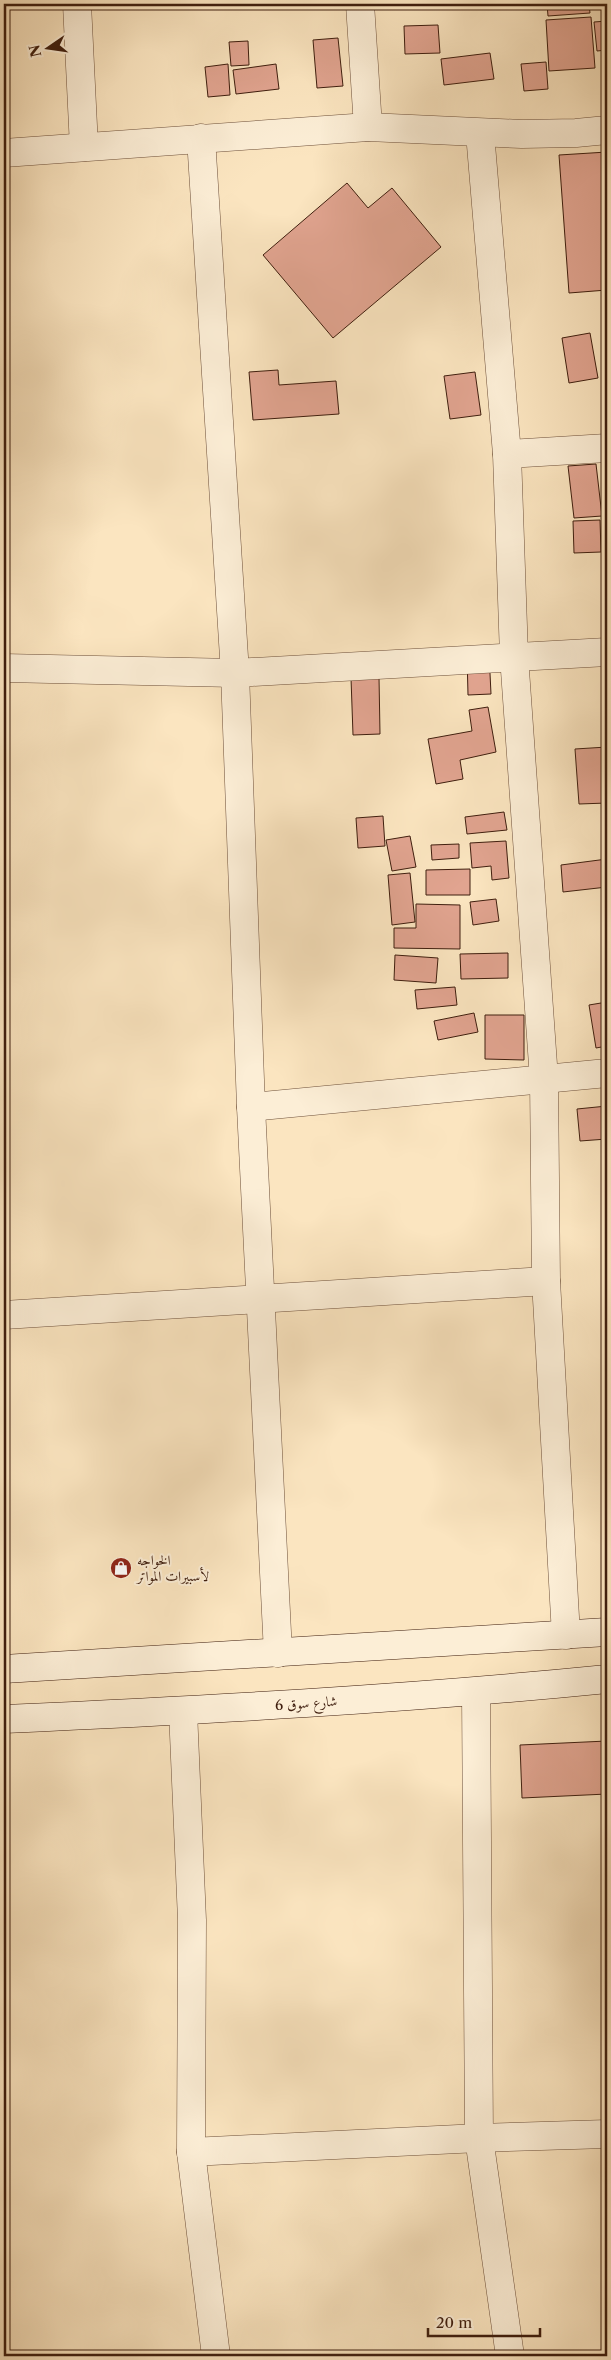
<svg xmlns="http://www.w3.org/2000/svg" width="611" height="2360" font-family="'Libre Caslon Text',Amiri,serif">
  <style>
    .building { fill: #e1a490; stroke: #3f1e0e }
    .lines { fill: none; stroke-linecap: round; stroke-linejoin: round }
    .street-casing { stroke: #6e503a; stroke-width: 29 }
    .secondary-casing { stroke: #3f1e0e; stroke-width: 29 }
    .street { stroke: #fceed6; stroke-width: 28 }
    .secondary { stroke: #fceed6; stroke-width: 28 }
    .labels { text-anchor: middle; dominant-baseline: central; stroke-width: 4; stroke-linejoin: round; paint-order: stroke }
    .poi-label { font-size: 14px; fill: #3f1e0e; stroke: #fceed6; text-anchor: start }
    .street-label { font-size: 14px; fill: #3f1e0e; stroke: #fceed6 }
  </style>
  <rect width="100%" height="100%" fill="#fbe5c0"/>
  <filter id="stains"><feTurbulence type="fractalNoise" baseFrequency=".004" numOctaves="4"/><feColorMatrix values="0 0 0 0 .2 0 0 0 0 .09 0 0 0 0 .02 0 0 0 .5 -.17"/></filter>
  <radialGradient id="worn" r=".72"><stop offset=".6" stop-color="#630" stop-opacity="0"/><stop offset="1" stop-color="#630" stop-opacity=".3"/></radialGradient>
  <g class="building">
    <polygon points="547,4 589,4 590,13 548,16"/>
    <polygon points="591,17 595,68 549,71 546,20"/>
    <polygon points="607,21 607,50 597,51 594,22"/>
    <polygon points="438,25 440,53 405,54 404,26"/>
    <polygon points="338,38 343,86 317,88 313,40"/>
    <polygon points="248,41 249,65 231,66 229,42"/>
    <polygon points="490,53 494,79 444,85 441,59"/>
    <polygon points="546,62 548,89 524,91 521,64"/>
    <polygon points="228,64 230,95 208,97 205,67"/>
    <polygon points="276,64 279,89 236,94 233,70"/>
    <polygon points="607,152 607,290 569,293 559,155"/>
    <polygon points="347,183 368,208 392,188 441,247 333,338 263,255"/>
    <polygon points="590,333 598,378 569,383 562,338"/>
    <polygon points="278,370 279,385 336,381 339,414 253,420 249,372"/>
    <polygon points="475,372 481,415 450,419 444,376"/>
    <polygon points="596,464 602,516 574,518 568,466"/>
    <polygon points="600,520 601,552 574,553 573,521"/>
    <polygon points="489,653 491,694 468,695 467,654"/>
    <polygon points="379,677 380,734 353,735 351,678"/>
    <polygon points="488,707 496,752 460,760 463,779 436,784 428,739 472,731 469,710"/>
    <polygon points="607,747 607,803 579,804 575,749"/>
    <polygon points="504,812 507,830 467,834 465,817"/>
    <polygon points="383,816 385,846 358,848 356,818"/>
    <polygon points="410,836 416,867 392,871 386,840"/>
    <polygon points="506,841 509,878 492,880 491,866 472,868 470,843"/>
    <polygon points="459,844 459,858 432,860 431,845"/>
    <polygon points="607,859 607,887 563,892 561,865"/>
    <polygon points="470,869 470,895 426,895 426,870"/>
    <polygon points="410,873 415,922 392,925 388,875"/>
    <polygon points="496,899 499,921 473,925 470,902"/>
    <polygon points="416,904 460,905 460,949 394,948 394,928 416,928"/>
    <polygon points="508,953 508,978 461,979 460,954"/>
    <polygon points="395,955 438,958 436,983 394,980"/>
    <polygon points="455,987 457,1005 417,1009 415,990"/>
    <polygon points="607,1002 607,1046 596,1048 589,1005"/>
    <polygon points="474,1013 478,1032 438,1040 434,1021"/>
    <polygon points="485,1015 524,1015 524,1060 485,1059"/>
    <polygon points="607,1106 607,1139 580,1141 577,1109"/>
    <polygon points="607,1229 607,1255 605,1255 603,1230"/>
    <polygon points="607,1741 607,1794 522,1798 520,1745"/>
  </g>
  <g class="lines">
    <g class="street-casing">
      <g id="street">
        <polyline points="77,4 84,147"/>
        <polyline points="360,4 368,127"/>
        <polyline points="480,133 507,454 514,656 544,1079 546,1281 566,1635"/>
        <polyline points="201,138 235,673 251,1107 278,1653"/>
        <polyline points="4,153 368,127 522,134 576,133 607,130"/>
        <polyline points="507,454 607,448"/>
        <polyline points="4,668 235,673 607,652"/>
        <polyline points="251,1107 607,1073"/>
        <polyline points="4,1315 546,1281"/>
        <polyline points="476,1692 479,2138 510,2356"/>
        <polyline points="183,1711 192,1920 191,2152 216,2356"/>
        <polyline points="191,2152 479,2138 607,2134"/>
      </g>
    </g>
    <g class="secondary-casing">
      <g id="secondary">
        <polyline points="4,1669 607,1632"/>
        <path d="M4,1719C205,1710 407,1699 607,1679"/>
      </g>
    </g>
    <use href="#street" class="street"/>
    <use href="#secondary" class="secondary"/>
  </g>
  <defs>
    <g id="shop-disc" transform="scale(1.125)"><circle r="9.5" fill="#8f2418" stroke="#fceed6"/><path d="M-5-2.5h2.3a2.7 3.5 0 0 1 5.4 0H5L5.5 6h-11ZM-1.5-2.5h3a1.5 2.3 0 0 0-3 0Z" fill="#fff"/></g>
  </defs>
  <g fill-rule="evenodd">
    <use href="#shop-disc" x="121" y="1568"/>
  </g>
  <g class="labels">
    <g class="poi-label">
      <text x="137" y="1560">الخواجه<tspan x="137" dy="16">لأسبيرات المواتر</tspan></text>
    </g>
    <g class="street-label">
      <text transform="translate(306 1703) rotate(-4)">شارع سوق 6</text>
    </g>
  </g>
  <rect width="611" height="2360" fill="none" stroke="#fbe5c0" stroke-width="20"/>
  <rect x="5" y="5" width="601" height="2350" fill="none" stroke="#3f1e0e" stroke-width="2.5"/>
  <rect x="10" y="10" width="591" height="2340" fill="none" stroke="#3f1e0e"/>
  <g transform="translate(48 48) rotate(257)" stroke="#fceed6" stroke-width="4" paint-order="stroke">
  <path d="M0-4L9 19L0 12L-9 19Z" fill="#3f1e0e"/>
  <text y="-8" font-size="14" font-weight="bold" text-anchor="middle" fill="#3f1e0e">N</text>
  </g>
  <path d="M428 2328v8h112v-8" fill="none" stroke="#3f1e0e" stroke-width="2.5"/>
  <text x="436" y="2328" font-size="15" fill="#3f1e0e" stroke="#fceed6" stroke-width="4" paint-order="stroke">20 m</text>
  <rect width="100%" height="100%" filter="url(#stains)"/>
  <rect width="100%" height="100%" fill="url(#worn)"/>
</svg>
